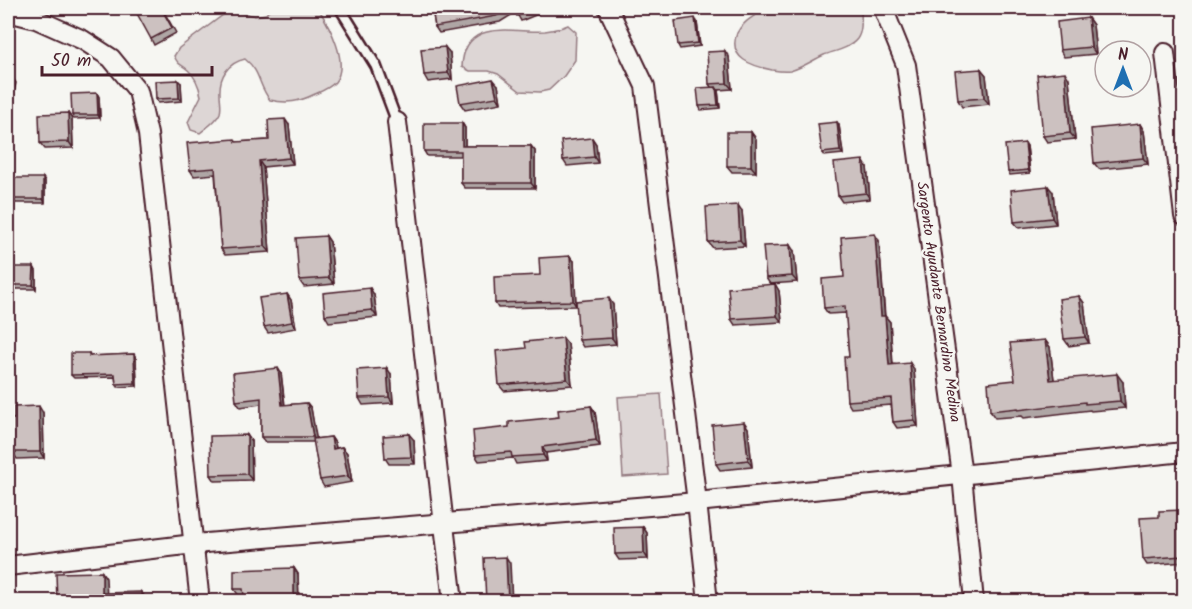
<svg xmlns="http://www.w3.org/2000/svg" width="1192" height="609" font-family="Kalam,sans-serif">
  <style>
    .green { fill: #ddd6d5; stroke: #947a80; stroke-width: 1.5 }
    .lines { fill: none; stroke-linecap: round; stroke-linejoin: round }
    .lane-casing { stroke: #4a1f2b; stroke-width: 14 }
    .street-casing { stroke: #4a1f2b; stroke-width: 22 }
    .lane { stroke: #f6f6f2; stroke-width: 9 }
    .street { stroke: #f6f6f2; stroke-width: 18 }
    .wall { fill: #afa6a5; stroke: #4a1f2b; stroke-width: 1.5 }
    .shaded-wall { fill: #8f8786; stroke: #4a1f2b; stroke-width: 1.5 }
    .building { fill: #ccc1c0; stroke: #4a1f2b; stroke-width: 1.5 }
    .labels { text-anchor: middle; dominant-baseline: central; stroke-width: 5; stroke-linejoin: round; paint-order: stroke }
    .street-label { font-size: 15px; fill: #4a1f2b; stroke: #f6f6f2 }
  </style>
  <rect width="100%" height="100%" fill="#f6f6f2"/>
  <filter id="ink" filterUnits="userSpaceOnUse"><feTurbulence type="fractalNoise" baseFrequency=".0167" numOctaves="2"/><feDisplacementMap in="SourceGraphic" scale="12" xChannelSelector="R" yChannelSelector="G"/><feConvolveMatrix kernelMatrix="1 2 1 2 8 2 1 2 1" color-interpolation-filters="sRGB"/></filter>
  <g filter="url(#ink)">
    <g class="green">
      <path d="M271,8H318C329,25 350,63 335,82C330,88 322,91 315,94C299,102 287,104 270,100C258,85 261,72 245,59C228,63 219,76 220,94C220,100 222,107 220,113C217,121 206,128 200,133L191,130L188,122L201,96C199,86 196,77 188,70C180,63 179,66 174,56L179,48L227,12L236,11L255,16L266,14Z"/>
      <path d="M764,9L861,8C861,17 863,31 857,39C849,49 834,51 824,55C813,60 802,68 790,71C784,72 778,71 772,70C753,66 727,59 737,33C742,22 755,16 764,9Z"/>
      <path d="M568,25L576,32L575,60L564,76L549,90L540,92L520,91L498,74L489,71H470L462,67C464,17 512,33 545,31C553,30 561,28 568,25Z"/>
      <polygon points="661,394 667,474 623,477 618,397"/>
    </g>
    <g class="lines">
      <g class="lane-casing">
        <polyline id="lane" points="340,8 376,66 397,122"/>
      </g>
      <g class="street-casing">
        <g id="street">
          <polyline points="608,8 645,86 697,502 708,602"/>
          <polyline points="883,8 906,65 962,475 974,602"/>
          <polyline points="8,12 36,19 83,40 111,58 138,91 148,134 200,602"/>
          <polyline points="1165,53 1184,216"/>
          <polyline points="397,122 453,602"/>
          <polyline points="8,566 194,544 697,502 1184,452"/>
        </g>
      </g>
      <use href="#lane" class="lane"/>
      <use href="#street" class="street"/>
    </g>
    <g class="wall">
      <polygon points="162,8 176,33 154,45 151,39"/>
      <polygon points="432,8 535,8 538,14 521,21 516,12 500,22 439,33 435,27"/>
      <polygon points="1088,18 1093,25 1096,54 1064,57 1060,50"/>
      <polygon points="697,22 700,46 680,49 678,45"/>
      <polygon points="450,53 452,79 428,82 424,75"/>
      <polygon points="729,57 732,89 718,90 720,108 701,110 699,106 711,87 709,84"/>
      <polygon points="981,69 986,75 989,104 962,107 958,100"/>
      <polygon points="1069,79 1075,139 1047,142 1043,136"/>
      <polygon points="181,83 182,101 158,103 156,99"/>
      <polygon points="498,85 501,103 465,110 460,103"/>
      <polygon points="97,93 99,97 100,118 74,119 72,115"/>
      <polygon points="68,113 72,119 73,148 45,149 40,143"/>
      <polygon points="837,122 839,125 843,154 824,156 822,153"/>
      <polygon points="462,123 465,128 465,146 531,146 535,151 535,188 465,188 461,183 461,156 427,156 424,151"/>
      <polygon points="1140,124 1144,131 1148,164 1099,169 1094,163"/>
      <polygon points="289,125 293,164 263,167 270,252 225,255 221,249 215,174 194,176 190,170 237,142 269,140"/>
      <polygon points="751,132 756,139 756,172 732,172 727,166"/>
      <polygon points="592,138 596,144 598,163 567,166 563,160"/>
      <polygon points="1025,143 1027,146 1030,173 1010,175 1008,172"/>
      <polygon points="867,167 870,199 842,202 838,196"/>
      <polygon points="43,178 45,181 45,203 14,203 12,199"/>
      <polygon points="1053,192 1056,224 1019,228 1014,222"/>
      <polygon points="742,211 745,246 713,248 708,242"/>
      <polygon points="326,236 330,242 334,284 304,287 299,280"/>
      <polygon points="879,241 885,316 890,322 893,364 914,369 918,426 897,428 893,422 891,405 851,408 847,401 849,357 846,313 828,314 824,308 844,277"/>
      <polygon points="794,251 797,282 770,284 766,278"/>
      <polygon points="574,261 576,306 498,308 495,303 540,275"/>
      <polygon points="34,267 36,271 36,289 11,289 9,285"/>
      <polygon points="775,284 779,291 782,322 735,325 731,319"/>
      <polygon points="370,288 374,295 377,317 329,322 325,315"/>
      <polygon points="287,294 291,300 296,328 268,333 264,327"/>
      <polygon points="1079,296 1084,303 1089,343 1069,346 1064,339"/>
      <polygon points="613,305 616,344 583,347 579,340"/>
      <polygon points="1045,340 1050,347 1054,380 1123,382 1125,408 1091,411 1090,410 1024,418 1022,416 995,418 990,411 1015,380"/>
      <polygon points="568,344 572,385 504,391 499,385"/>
      <polygon points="89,353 91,356 134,354 136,358 137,386 118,387 116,384 115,377 74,378 71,375"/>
      <polygon points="281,373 285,405 307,403 311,408 316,439 331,437 335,443 336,448 342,447 347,453 352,482 324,487 320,480 314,442 265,442 261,437 261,404 240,407 236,401"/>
      <polygon points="391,374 393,403 363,405 359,398"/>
      <polygon points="591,406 595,412 600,446 546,453 547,461 516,464 513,458 479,461 475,455 509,427 559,417"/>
      <polygon points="43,413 44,458 17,459 12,452"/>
      <polygon points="744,422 748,428 752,467 720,470 716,464"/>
      <polygon points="247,435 251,441 252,480 215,481 211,475"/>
      <polygon points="414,440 415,464 389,464 385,458"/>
      <polygon points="1185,510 1185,562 1147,565 1143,559 1159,517"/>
      <polygon points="643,527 647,533 648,559 619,560 615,554"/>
      <polygon points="294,568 298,574 299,602 245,602 244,596 239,596 234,589"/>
    </g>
    <g class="shaded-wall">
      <polygon points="695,18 697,22 700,46 698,43"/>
      <polygon points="1088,18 1093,25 1096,54 1091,47"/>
      <polygon points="445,47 450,53 452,79 448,73"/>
      <polygon points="725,51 729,57 732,89 727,83"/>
      <polygon points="981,69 986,75 989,104 984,98"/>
      <polygon points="1065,72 1069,79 1075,139 1070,133"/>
      <polygon points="12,77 16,83 8,119 8,95"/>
      <polygon points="493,79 498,85 501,103 497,97"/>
      <polygon points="178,80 181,83 182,101 179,98"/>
      <polygon points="716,87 718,90 720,108 718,105"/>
      <polygon points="97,93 99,97 100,118 98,115"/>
      <polygon points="68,113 72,119 73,148 69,142"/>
      <polygon points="285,119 289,125 293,164 289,158"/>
      <polygon points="837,122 839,125 843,154 840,151"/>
      <polygon points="462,123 465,128 465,151 462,146"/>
      <polygon points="1140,124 1144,131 1148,164 1143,158"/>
      <polygon points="751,132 756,139 756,172 751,166"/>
      <polygon points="592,138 596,144 598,163 594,157"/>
      <polygon points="1025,143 1027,146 1030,173 1028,170"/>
      <polygon points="531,146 535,151 535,188 531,183"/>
      <polygon points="863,160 867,167 870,199 866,193"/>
      <polygon points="259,161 263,167 270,252 265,246"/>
      <polygon points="43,178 45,181 45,203 43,199"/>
      <polygon points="1048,186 1053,192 1056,224 1052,218"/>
      <polygon points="738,205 742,211 745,246 740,240"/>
      <polygon points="875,234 879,241 885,322 881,316"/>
      <polygon points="326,236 330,242 334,284 329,278"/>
      <polygon points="790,245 794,251 797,282 792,276"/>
      <polygon points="570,256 574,261 576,306 573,301"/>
      <polygon points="34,267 36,271 36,289 33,285"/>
      <polygon points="775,284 779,291 782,322 777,316"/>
      <polygon points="370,288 374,295 377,317 372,310"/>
      <polygon points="287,294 291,300 296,328 292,322"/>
      <polygon points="1079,296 1084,303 1089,343 1085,337"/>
      <polygon points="609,298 613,305 616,344 612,338"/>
      <polygon points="885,316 890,322 893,371 889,365"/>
      <polygon points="563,338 568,344 572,385 567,379"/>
      <polygon points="1045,340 1050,347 1055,388 1050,380"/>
      <polygon points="134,354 136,358 137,386 135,383"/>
      <polygon points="910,363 914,369 918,426 914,420"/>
      <polygon points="278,368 281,373 285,410 282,405"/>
      <polygon points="387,368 391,374 393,403 389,397"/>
      <polygon points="1117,374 1123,382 1125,408 1120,401"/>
      <polygon points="307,403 311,408 317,442 313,437"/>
      <polygon points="39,406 43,413 44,458 40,452"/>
      <polygon points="591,406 595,412 600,446 596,440"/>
      <polygon points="744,422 748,428 752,467 748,460"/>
      <polygon points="409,434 414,440 415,464 411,457"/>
      <polygon points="247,435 251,441 252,480 247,474"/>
      <polygon points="331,437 335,443 337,455 333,449"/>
      <polygon points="342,447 347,453 352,482 348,476"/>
      <polygon points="542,447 546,453 547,461 543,455"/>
      <polygon points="643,527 647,533 648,559 644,553"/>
      <polygon points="506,557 510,563 512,602 508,602"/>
      <polygon points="294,568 298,574 299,602 294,602"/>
      <polygon points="102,572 106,578 107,599 102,593"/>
      <polygon points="141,592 146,598 146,602 142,602"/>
    </g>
    <g class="building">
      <polygon points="134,8 161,8 172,28 151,39"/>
      <polygon points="432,8 511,8 496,16 435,27"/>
      <polygon points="514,8 533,8 534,9 517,16"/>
      <polygon points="695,18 698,43 678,45 675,21"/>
      <polygon points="1088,18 1091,47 1060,50 1057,22"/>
      <polygon points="445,47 448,73 424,75 421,49"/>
      <polygon points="725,51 727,83 709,84 707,52"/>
      <polygon points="981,69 984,98 958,100 955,71"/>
      <polygon points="1065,72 1070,133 1043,136 1037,75"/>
      <polygon points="8,76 12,77 8,95"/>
      <polygon points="493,79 497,97 460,103 457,86"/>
      <polygon points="178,80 179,98 156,99 155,81"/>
      <polygon points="716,87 718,105 699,106 697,88"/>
      <polygon points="97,93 98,115 72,115 71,94"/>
      <polygon points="68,113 69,142 40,143 39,114"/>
      <polygon points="285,119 289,158 259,161 265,246 221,249 215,168 190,170 187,143 235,139 236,142 269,140 268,120"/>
      <polygon points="837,122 840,151 822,153 818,124"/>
      <polygon points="424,123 462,123 462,146 531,146 531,183 461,183 461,151 424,151"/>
      <polygon points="1140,124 1143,158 1094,163 1091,129"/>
      <rect x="727" y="132" width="24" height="34"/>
      <polygon points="592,138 594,157 563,160 561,141"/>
      <polygon points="1025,143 1028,170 1008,172 1005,145"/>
      <polygon points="863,160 866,193 838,196 834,163"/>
      <rect x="12" y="178" width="31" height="21"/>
      <polygon points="1048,186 1052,218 1014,222 1011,190"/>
      <polygon points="738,205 740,240 708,242 706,207"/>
      <polygon points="875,234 881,316 885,316 889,365 910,363 914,420 893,422 891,398 847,401 844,357 849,357 845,306 824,308 822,279 844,277 841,237"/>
      <polygon points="326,236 329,278 299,280 296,238"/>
      <polygon points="790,245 792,276 766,278 763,246"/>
      <polygon points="570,256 573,301 495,303 494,277 540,275 539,258"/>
      <polygon points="9,267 34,267 33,285 9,285"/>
      <polygon points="775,284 777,316 731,319 728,288"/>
      <polygon points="370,288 372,310 325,315 323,293"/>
      <polygon points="287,294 292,322 264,327 259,298"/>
      <polygon points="1079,296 1085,337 1064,339 1059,299"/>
      <polygon points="609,298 612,338 579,340 576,301"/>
      <polygon points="563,338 567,379 499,385 496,351 526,348 525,342"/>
      <polygon points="1045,340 1050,380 1117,374 1120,401 1085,404 1085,402 1018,410 1018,408 990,411 988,383 1015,380 1010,343"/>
      <polygon points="71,353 89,353 89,356 134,354 135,383 116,384 115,374 71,375"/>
      <polygon points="278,368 282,405 307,403 313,437 261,437 261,398 236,401 233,373"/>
      <polygon points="387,368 389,397 359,398 357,370"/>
      <polygon points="39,406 40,452 12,452 12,419 14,419 14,407"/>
      <polygon points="591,406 596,440 542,447 543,455 512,457 511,452 475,455 473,431 509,427 509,422 559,417 558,410"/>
      <polygon points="744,422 748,460 716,464 712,425"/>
      <polygon points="409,434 411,457 385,458 383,436"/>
      <polygon points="247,435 247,474 211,475 210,436"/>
      <polygon points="331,437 333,449 342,447 348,476 320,480 313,439"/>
      <polygon points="1185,510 1185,551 1183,551 1183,556 1143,559 1140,518 1159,517 1159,511"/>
      <polygon points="643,527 644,553 615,554 614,528"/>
      <polygon points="506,557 508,602 486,602 484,558"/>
      <polygon points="294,568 294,602 245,602 243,589 234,589 234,570"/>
      <polygon points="102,572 102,593 141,592 142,602 57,602 56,573"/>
      <polygon points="1172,595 1172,600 1185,600 1185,602 1138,602 1138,599"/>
    </g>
  </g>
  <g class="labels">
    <g class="street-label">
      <text transform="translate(938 302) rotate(82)">Sargento Ayudante Bernardino Medina</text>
    </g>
  </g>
  <rect width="1192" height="609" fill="none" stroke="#f6f6f2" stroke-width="30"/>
  <rect x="15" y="15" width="1162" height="579" fill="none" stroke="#4a1f2b" stroke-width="2" filter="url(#ink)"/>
  <g transform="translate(1123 69)"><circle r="28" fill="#f6f6f2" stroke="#b1a0a2" stroke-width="1.5"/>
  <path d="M0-4.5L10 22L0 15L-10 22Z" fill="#1f6fb2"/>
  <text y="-9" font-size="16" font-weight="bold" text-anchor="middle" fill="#4a1f2b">N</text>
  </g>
  <path d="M42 66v9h170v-9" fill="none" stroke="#4a1f2b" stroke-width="3"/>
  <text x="51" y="66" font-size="18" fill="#4a1f2b" stroke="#f6f6f2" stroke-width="4.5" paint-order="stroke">50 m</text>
</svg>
